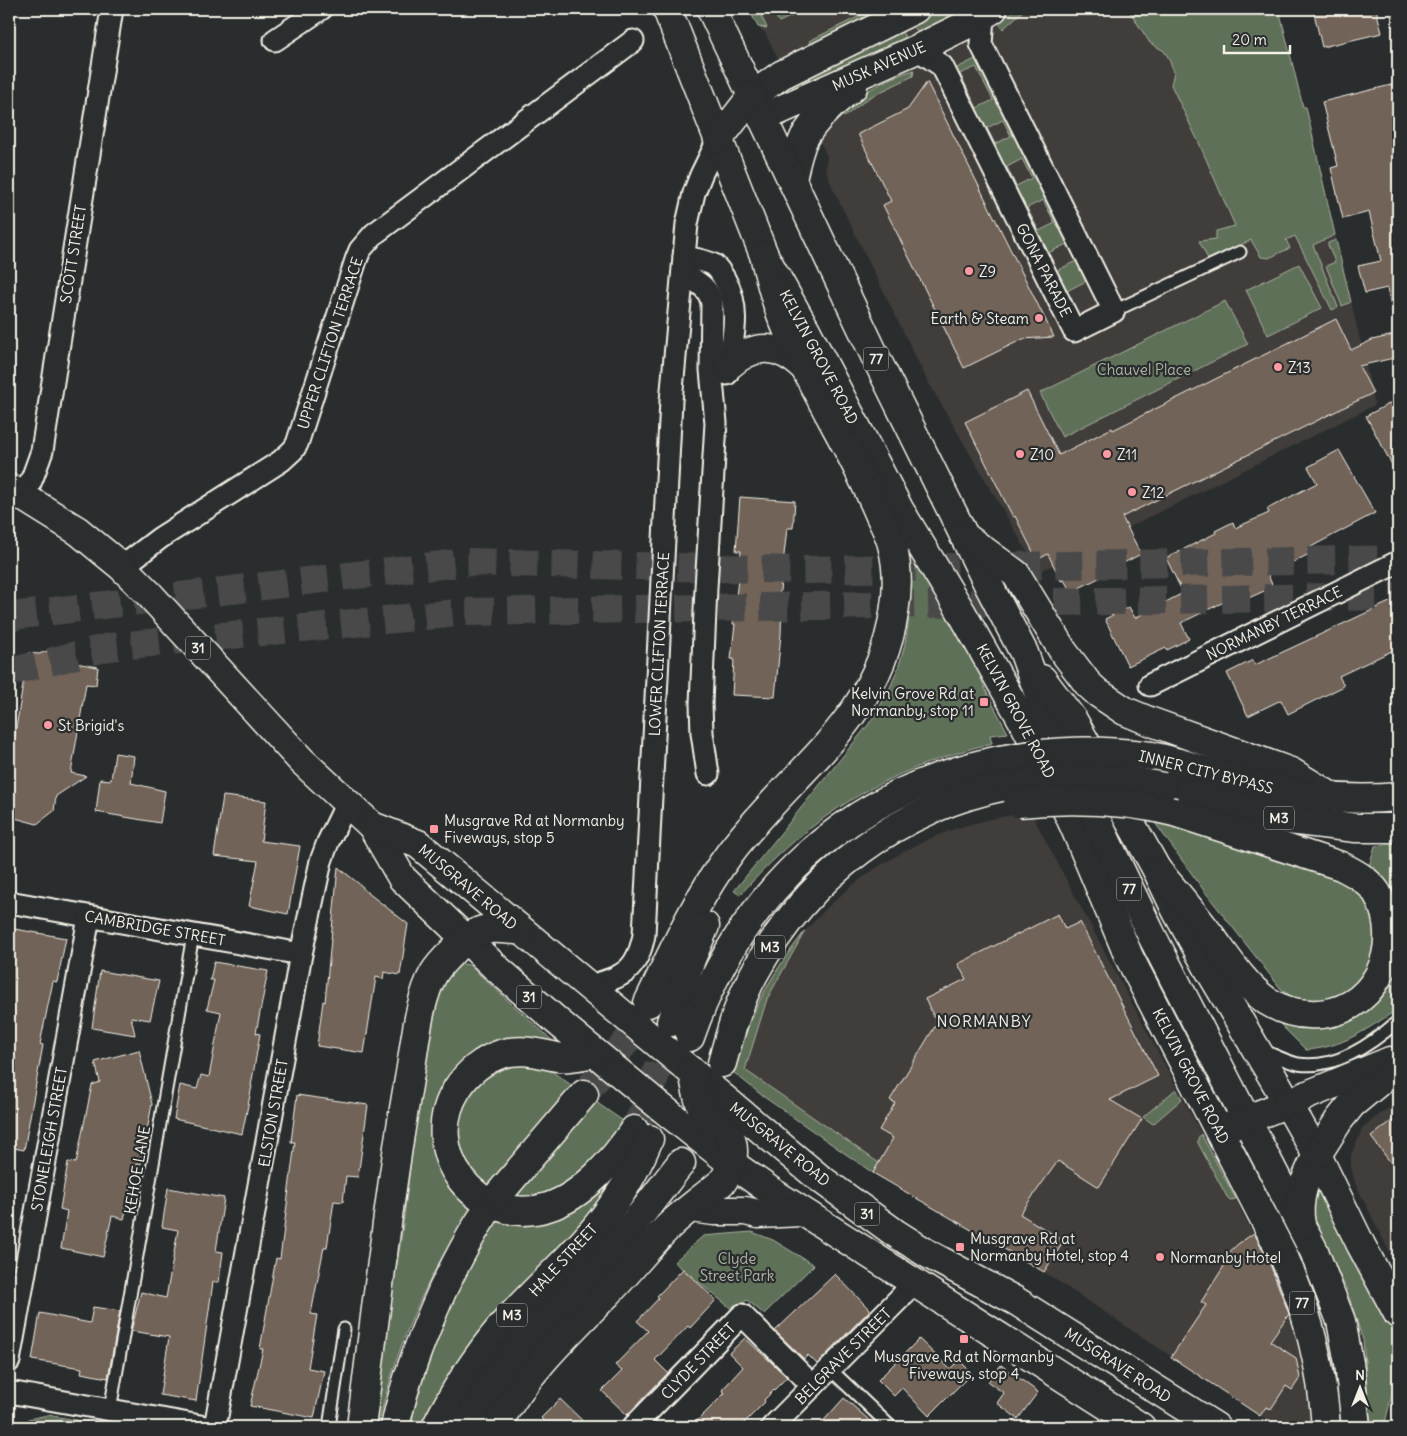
<svg xmlns="http://www.w3.org/2000/svg" width="1407" height="1436" font-family="Delius,sans-serif">
  <style>
    .built { fill: #403d3b }
    .green { fill: #5e6f58; stroke: #a9b0a0; fill-rule: evenodd }
    .building { fill: #726359; stroke: #f4f1e8 }
    .lines { fill: none; stroke-linecap: round; stroke-linejoin: round }
    .highway-tunnel { stroke: #484a4a; stroke-width: 28; stroke-dasharray: 28 14; stroke-linecap: butt }
    .lane-casing { stroke: #f4f1e8; stroke-width: 15 }
    .street-casing { stroke: #f4f1e8; stroke-width: 25 }
    .secondary-casing { stroke: #f4f1e8; stroke-width: 31 }
    .primary-casing { stroke: #f4f1e8; stroke-width: 31 }
    .highway-casing { stroke: #f4f1e8; stroke-width: 31 }
    .lane { stroke: #2a2d2e; stroke-width: 11 }
    .street { stroke: #2a2d2e; stroke-width: 21 }
    .secondary { stroke: #2a2d2e; stroke-width: 28 }
    .primary { stroke: #2a2d2e; stroke-width: 28 }
    .highway { stroke: #2a2d2e; stroke-width: 28 }
    .highway-bridge-casing { stroke: #f4f1e8; stroke-width: 31; stroke-linecap: butt }
    .highway-bridge { stroke: #2a2d2e; stroke-width: 28 }
    .poi-dot { fill: #ff9aa2; stroke: #2a2d2e; stroke-width: 2 }
    .labels { text-anchor: middle; dominant-baseline: central; stroke-width: 4.5; stroke-linejoin: round; paint-order: stroke }
    .shield { fill: #2a2d2e; stroke: #b7b6b0; stroke-width: 1 }
    .shield-label { font-size: 14px; font-weight: bold; fill: #f4f1e8 }
    .street-label { font-size: 15px; fill: #f4f1e8; stroke: #2a2d2e }
    .poi-label { font-size: 15px; fill: #f4f1e8; stroke: #2a2d2e; text-anchor: start }
    .park-label { font-size: 15px; fill: #b0b6a7; stroke: #2a2d2e }
    .neighbourhood-label { font-size: 16px; letter-spacing: 1px; fill: #f4f1e8; stroke: #2a2d2e }
  </style>
  <rect width="100%" height="100%" fill="#2a2d2e"/>
  <filter id="ink" filterUnits="userSpaceOnUse"><feTurbulence type="fractalNoise" baseFrequency=".02" numOctaves="2"/><feDisplacementMap in="SourceGraphic" scale="10" xChannelSelector="R" yChannelSelector="G"/><feConvolveMatrix kernelMatrix="1 2 1 2 8 2 1 2 1" color-interpolation-filters="sRGB"/></filter>
  <g filter="url(#ink)">
    <g class="built">
      <polygon points="749,9 1279,9 1303,107 1306,107 1375,405 1039,572 927,380 833,189 826,170 827,156 765,33 758,27"/>
      <polygon points="1022,813 1031,813 1236,1199 1243,1215 1285,1291 1315,1418 1309,1427 1278,1427 1044,1272 873,1173 764,1097 733,1072 741,1042 753,1012 768,983 785,956 805,931 827,908 850,887 876,868 903,852 931,838 960,827 991,819"/>
      <polygon points="1398,1101 1398,1269 1355,1183 1351,1167 1351,1155 1363,1127"/>
    </g>
    <g class="green">
      <polygon points="749,9 758,9 767,28 758,27"/>
      <polygon points="772,9 807,9 779,22"/>
      <polygon points="874,9 884,9 885,11 812,47 809,41"/>
      <polygon points="932,9 969,9 918,33 911,22 912,19"/>
      <polygon points="1016,9 1025,9 1003,29 999,23"/>
      <polygon points="1128,9 1279,9 1303,107 1306,107 1335,235 1313,245 1338,307 1332,310 1295,236 1286,240 1290,248 1269,258 1261,257 1251,240 1209,261 1199,241 1216,239 1216,231 1235,226 1199,143 1171,85 1174,72 1168,57 1164,51 1150,43"/>
      <polygon points="900,28 905,37 904,40 795,93 790,82"/>
      <path d="M981,56L1073,241L1042,256L949,72ZM976,67L993,100L977,108L960,74ZM1003,120L1011,136L995,144L987,128ZM1022,159L1032,178L1016,186L1007,167ZM1043,200L1055,223L1039,231L1027,208Z"/>
      <path d="M914,70L913,76L870,97L844,117L840,112C861,93 886,78 914,70Z"/>
      <polygon points="1336,240 1351,302 1342,306 1326,266 1335,262 1328,245 1328,243"/>
      <polygon points="1082,258 1092,278 1061,294 1056,271"/>
      <polygon points="1299,264 1322,308 1268,335 1246,290"/>
      <polygon points="1225,301 1248,344 1062,437 1040,393"/>
      <path d="M911,557L928,575L977,652L981,679L990,699L1008,733L990,735L992,743C886,770 813,813 740,895L734,891L868,725C904,673 916,623 906,560Z"/>
      <path d="M1150,816L1349,881L1376,910L1378,961L1344,999C1317,1002 1305,1008 1281,989L1205,892Z"/>
      <path d="M1398,843V911C1391,889 1388,881 1369,866L1375,846Z"/>
      <path d="M805,931L767,999L745,1070L879,1163L873,1173L764,1097L733,1072C748,1016 769,977 805,931Z"/>
      <path d="M465,964L469,965L555,1043C537,1035 517,1037 499,1043C486,1047 475,1050 465,1059C415,1099 423,1175 474,1209C426,1274 395,1349 378,1427H369L401,1240L430,1011C437,997 448,965 465,964Z"/>
      <path d="M1398,967V1009C1369,1028 1342,1048 1306,1050L1279,1023C1293,1026 1306,1030 1321,1029C1356,1027 1389,1001 1398,967Z"/>
      <polygon points="518,1063 547,1068 574,1087 489,1188 464,1163 456,1124 464,1099 492,1070"/>
      <polygon points="1176,1089 1182,1099 1153,1124 1143,1117"/>
      <path d="M593,1100L626,1123C602,1151 571,1195 531,1198C524,1199 518,1198 511,1197Z"/>
      <polygon points="1201,1134 1236,1199 1230,1200 1227,1197 1198,1143 1198,1138"/>
      <polygon points="613,1177 616,1179 595,1208 423,1427 402,1427 436,1320 495,1219 516,1224 534,1224 552,1220"/>
      <path d="M1319,1186L1371,1284L1398,1342V1378L1395,1382L1384,1427H1371L1363,1340L1346,1288L1317,1230C1312,1215 1311,1200 1319,1186Z"/>
      <polygon points="752,1232 773,1240 814,1265 764,1314 747,1300 734,1311 674,1262 703,1236"/>
      <polygon points="48,1415 115,1427 23,1427 28,1419"/>
    </g>
    <g class="building">
      <polygon points="1313,9 1376,9 1382,33 1322,47"/>
      <polygon points="927,82 1054,337 1023,339 964,368 883,205 891,201 858,134 908,109"/>
      <polygon points="1395,84 1398,96 1398,304 1391,305 1387,288 1365,293 1358,266 1381,261 1369,212 1343,219 1331,168 1338,166 1322,102"/>
      <polygon points="1336,319 1351,350 1372,340 1398,334 1398,357 1359,366 1373,393 1122,517 1141,554 1104,573 1105,575 1071,592 1064,580 1061,581 1048,554 1037,560 1015,516 1013,517 965,422 1027,391 1059,455 1112,428 1113,430"/>
      <polygon points="1398,399 1398,476 1366,416"/>
      <polygon points="1339,450 1375,513 1307,549 1309,554 1268,575 1273,587 1242,601 1238,595 1181,623 1189,639 1167,650 1166,648 1128,666 1105,619 1129,607 1135,618 1183,593 1166,558 1216,533 1215,531 1233,522 1235,528 1269,513 1267,509 1317,483 1308,467"/>
      <polygon points="740,497 795,501 793,528 787,528 779,600 782,600 781,634 775,697 732,695 734,659 731,659 735,624 733,624 741,551 736,551"/>
      <polygon points="1398,598 1398,648 1339,676 1344,686 1288,714 1281,700 1248,716 1227,673 1253,660 1255,665"/>
      <polygon points="64,645 70,652 70,662 98,667 96,685 86,684 71,773 86,776 56,796 54,811 37,824 15,818 13,789 9,789 9,765 10,766 28,653 39,654"/>
      <polygon points="115,753 134,756 131,783 165,791 160,823 96,812 100,779 111,780"/>
      <polygon points="223,796 266,801 261,841 300,846 288,914 249,906 258,861 214,856"/>
      <polygon points="338,867 363,887 363,889 408,924 400,975 384,972 383,979 376,977 364,1053 317,1046 323,1001 325,1002"/>
      <polygon points="1058,914 1065,929 1080,922 1158,1076 1110,1100 1142,1119 1099,1187 1058,1161 1020,1214 1064,1241 1044,1272 873,1173 893,1138 879,1130 895,1103 890,1100 937,1023 925,999 966,979 958,964"/>
      <polygon points="9,928 66,938 57,982 53,981 40,1044 43,1045 24,1150 9,1147"/>
      <polygon points="214,962 268,971 256,1033 260,1034 251,1086 252,1086 242,1134 174,1119 180,1085 197,1089 201,1075 209,1077 221,1012 207,1009 214,980 210,980"/>
      <polygon points="100,971 159,981 150,1020 131,1017 135,1035 92,1028"/>
      <polygon points="139,1050 152,1104 141,1164 137,1163 124,1219 112,1216 103,1257 61,1248 67,1211 60,1209 68,1162 76,1163 92,1085 100,1082 95,1062"/>
      <polygon points="297,1095 368,1105 358,1177 346,1176 343,1202 334,1201 327,1247 324,1247 311,1314 317,1315 308,1368 324,1371 314,1418 250,1406 263,1349 260,1349 276,1258 280,1259 295,1142 291,1142"/>
      <polygon points="1398,1116 1398,1172 1371,1137"/>
      <polygon points="168,1188 224,1198 216,1251 223,1252 219,1282 213,1282 196,1401 160,1395 169,1337 131,1331 141,1292 166,1298 178,1230 162,1227"/>
      <polygon points="1254,1233 1270,1264 1289,1314 1270,1341 1296,1358 1300,1378 1292,1390 1286,1386 1271,1409 1266,1407 1260,1416 1171,1357 1206,1305 1201,1302 1228,1260 1224,1257 1238,1244"/>
      <polygon points="683,1269 716,1300 690,1328 688,1326 655,1360 668,1373 627,1415 602,1391 622,1371 615,1365 648,1331 637,1321 659,1298 657,1296"/>
      <polygon points="835,1274 870,1310 817,1364 808,1355 804,1359 775,1331"/>
      <polygon points="93,1307 120,1311 108,1378 81,1373 82,1368 32,1360 40,1313 90,1323"/>
      <polygon points="745,1338 787,1377 764,1400 765,1402 740,1427 691,1427 725,1393 722,1390 743,1367 729,1353"/>
      <polygon points="919,1339 950,1369 959,1360 972,1373 929,1416 902,1388 894,1396 878,1380"/>
      <polygon points="1001,1365 1038,1392 1018,1419 997,1403 1004,1393 988,1382"/>
      <polygon points="844,1398 877,1427 818,1427"/>
      <polygon points="560,1399 589,1427 550,1427 541,1418"/>
    </g>
    <g class="lines">
      <g class="highway-tunnel">
        <polyline points="9,618 20,615 466,562 799,570 1398,559"/>
        <polyline points="9,672 109,647 466,612 1398,596"/>
        <polyline points="584,1094 630,1037 646,1006"/>
        <polyline points="634,1130 648,1101 670,1027"/>
      </g>
      <g class="lane-casing">
        <g id="lane">
          <polyline points="1114,311 1240,252"/>
          <path d="M1262,1050C1274,1055 1285,1061 1298,1064C1335,1070 1372,1044 1398,1021"/>
          <polyline points="830,1369 891,1427"/>
          <polyline points="110,1410 193,935"/>
          <polyline points="329,1427 344,1329"/>
        </g>
      </g>
      <g class="street-casing">
        <g id="street">
          <polyline points="275,40 321,9"/>
          <polyline points="917,49 942,66 1074,331 1114,311 981,44 983,16"/>
          <path d="M684,257C694,259 705,260 714,265C719,269 722,275 725,280C742,309 732,343 727,374"/>
          <path d="M683,273C695,281 710,287 712,304L711,370L716,423L706,588L701,704L702,733L708,774"/>
          <polyline points="24,497 33,476 42,451 112,9"/>
          <polyline points="122,567 160,538 281,461 293,450 297,444 356,260 360,250 374,234 633,41"/>
          <polyline points="1150,685 1398,562"/>
          <polyline points="9,902 301,954"/>
          <path d="M590,986C622,977 637,972 644,935L671,401L684,257L687,224L694,193L701,175L718,140"/>
          <polyline points="9,1361 89,917"/>
          <polyline points="9,1392 206,1427"/>
          <polyline points="215,1427 301,954 321,861 328,842 347,803"/>
          <polyline points="633,1427 742,1315 813,1386"/>
          <polyline points="772,1427 900,1298 913,1282"/>
        </g>
      </g>
      <g class="secondary-casing">
        <g id="secondary">
          <polyline points="752,96 781,75 915,9"/>
          <polyline points="762,118 917,49 970,23 993,9"/>
          <path d="M792,179C795,166 798,151 804,138C815,118 835,101 853,87"/>
        </g>
      </g>
      <g class="primary-casing">
        <g id="primary">
          <path d="M667,9L764,255L805,328L899,509L962,613L1025,725L1044,762L1075,828L1129,957L1284,1257C1308,1312 1322,1367 1326,1427"/>
          <polyline points="711,9 875,356 990,588 1024,653 1048,719 1151,934 1314,1251 1341,1321 1349,1363 1356,1427"/>
          <polyline points="718,140 752,96"/>
          <polyline points="9,488 78,531 122,567 150,595 301,760 372,826 402,878 494,966 558,1022 657,1104 731,1163 772,1192 1141,1427"/>
          <polyline points="1042,679 1073,720 1157,870 1177,912 1207,966 1278,1086 1317,1155 1361,1245 1398,1314"/>
          <polyline points="372,826 418,844 818,1177 895,1233 928,1254 1016,1301 1216,1427"/>
          <polyline points="1228,1127 1288,1103"/>
          <path d="M1301,1225C1296,1199 1305,1179 1317,1155"/>
        </g>
      </g>
      <g class="highway-casing">
        <g id="highway">
          <path d="M728,366C755,342 778,344 804,367"/>
          <polyline points="964,536 1016,574 1063,651 1088,684 1098,693 1125,711 1149,721 1291,772 1332,797"/>
          <path d="M1151,756C1190,764 1227,779 1265,787C1308,797 1355,801 1398,797"/>
          <polyline points="1163,787 1289,820 1356,828 1398,828"/>
          <path d="M1157,870C1175,891 1193,912 1210,935C1227,957 1243,984 1267,1001C1280,1009 1293,1014 1309,1014C1374,1018 1407,947 1377,893C1368,880 1355,873 1341,866L1174,812"/>
          <path d="M648,1003C673,952 696,899 730,853C791,771 878,721 894,613C898,590 898,567 892,545C889,532 882,521 877,509C866,484 854,460 841,436C820,397 798,358 782,317C774,297 769,276 764,255"/>
          <polyline points="671,1022 691,959 705,926"/>
          <path d="M690,1037C740,892 848,791 1000,760"/>
          <path d="M595,1053C583,1055 569,1059 557,1057C537,1053 522,1048 501,1054C483,1060 467,1073 457,1089C418,1151 477,1229 548,1207C583,1196 615,1159 634,1130"/>
          <path d="M722,1063C730,1033 739,1001 754,974C808,874 899,807 1010,785"/>
          <polyline points="1288,1103 1390,1061"/>
          <polyline points="1317,1155 1339,1120 1352,1104 1398,1066"/>
          <polyline points="499,1194 584,1094"/>
          <polyline points="691,1208 714,1211 745,1211 758,1214 802,1212"/>
          <path d="M361,1427C376,1311 389,1194 409,1079C415,1047 418,1000 434,973C439,965 445,959 451,953C476,926 488,926 522,931"/>
          <path d="M395,1427C405,1379 423,1334 443,1289C456,1263 468,1238 484,1215"/>
          <path d="M436,1427C454,1391 476,1357 502,1326C524,1301 548,1279 571,1255C604,1222 631,1182 649,1139"/>
          <path d="M466,1427C487,1385 516,1348 549,1314C563,1300 578,1286 592,1272C625,1237 652,1200 681,1163"/>
          <path d="M496,1427C524,1375 567,1334 608,1293C630,1271 648,1246 670,1225C687,1209 706,1196 723,1181C733,1167 738,1145 726,1130C719,1122 709,1117 703,1109C698,1103 695,1080 693,1072"/>
        </g>
      </g>
      <use href="#lane" class="lane"/>
      <use href="#street" class="street"/>
      <use href="#secondary" class="secondary"/>
      <use href="#primary" class="primary"/>
      <use href="#highway" class="highway"/>
      <g class="highway-bridge-casing">
        <g id="highway-bridge">
          <path d="M1000,760C1053,750 1097,749 1151,756"/>
          <path d="M1010,785C1062,777 1112,775 1163,787"/>
          <path d="M1018,803C1070,798 1122,799 1174,812"/>
        </g>
      </g>
      <use href="#highway-bridge" class="highway-bridge"/>
    </g>
  </g>
  <g class="poi-dot">
    <circle cx="969" cy="271" r="5"/>
    <circle cx="1039" cy="318" r="5"/>
    <circle cx="1278" cy="367" r="5"/>
    <circle cx="1020" cy="454" r="5"/>
    <circle cx="1107" cy="454" r="5"/>
    <circle cx="1132" cy="492" r="5"/>
    <rect x="979" y="697" width="10" height="10" rx="2.5"/>
    <circle cx="48" cy="725" r="5"/>
    <rect x="429" y="824" width="10" height="10" rx="2.5"/>
    <rect x="955" y="1242" width="10" height="10" rx="2.5"/>
    <circle cx="1160" cy="1257" r="5"/>
    <rect x="959" y="1334" width="10" height="10" rx="2.5"/>
  </g>
  <g class="labels">
    <g class="shield">
      <rect x="863.5" y="347.5" width="25" height="23" rx="4"/>
      <rect x="185.5" y="636.5" width="25" height="23" rx="4"/>
      <rect x="1264" y="806.5" width="30" height="23" rx="4"/>
      <rect x="1116.5" y="877.5" width="25" height="23" rx="4"/>
      <rect x="755" y="935.5" width="30" height="23" rx="4"/>
      <rect x="516.5" y="985.5" width="25" height="23" rx="4"/>
      <rect x="854.5" y="1202.5" width="25" height="23" rx="4"/>
      <rect x="1289.5" y="1291.5" width="25" height="23" rx="4"/>
      <rect x="497" y="1303.5" width="30" height="23" rx="4"/>
    </g>
    <g class="shield-label">
      <text x="876" y="359">77</text>
      <text x="198" y="648">31</text>
      <text x="1279" y="818">M3</text>
      <text x="1129" y="889">77</text>
      <text x="770" y="947">M3</text>
      <text x="529" y="997">31</text>
      <text x="867" y="1214">31</text>
      <text x="1302" y="1303">77</text>
      <text x="512" y="1315">M3</text>
    </g>
    <g class="street-label">
      <text transform="translate(879 66) rotate(-24)">MUSK AVENUE</text>
      <text transform="translate(73 254) rotate(-81)">SCOTT STREET</text>
      <text transform="translate(1044 270) rotate(63)">GONA PARADE</text>
      <text transform="translate(330 343) rotate(-72)">UPPER CLIFTON TERRACE</text>
      <text transform="translate(819 357) rotate(62)">KELVIN GROVE ROAD</text>
      <text transform="translate(1274 623) rotate(-26)">NORMANBY TERRACE</text>
      <text transform="translate(659 644) rotate(-87)">LOWER CLIFTON TERRACE</text>
      <text transform="translate(1016 711) rotate(62)">KELVIN GROVE ROAD</text>
      <text transform="translate(1206 772) rotate(14)">INNER CITY BYPASS</text>
      <text transform="translate(468 887) rotate(40)">MUSGRAVE ROAD</text>
      <text transform="translate(155 928) rotate(10)">CAMBRIDGE STREET</text>
      <text transform="translate(1191 1076) rotate(63)">KELVIN GROVE ROAD</text>
      <text transform="translate(273 1113) rotate(-80)">ELSTON STREET</text>
      <text transform="translate(49 1139) rotate(-80)">STONELEIGH STREET</text>
      <text transform="translate(780 1144) rotate(39)">MUSGRAVE ROAD</text>
      <text transform="translate(137 1170) rotate(-80)">KEHOE LANE</text>
      <text transform="translate(563 1260) rotate(-47)">HALE STREET</text>
      <text transform="translate(843 1356) rotate(-45)">BELGRAVE STREET</text>
      <text transform="translate(698 1361) rotate(-46)">CLYDE STREET</text>
      <text transform="translate(1118 1365) rotate(33)">MUSGRAVE ROAD</text>
    </g>
    <g class="poi-label">
      <text x="979" y="271">Z9</text>
      <text x="1029" y="318" text-anchor="end">Earth &amp; Steam</text>
      <text x="1288" y="367">Z13</text>
      <text x="1030" y="454">Z10</text>
      <text x="1117" y="454">Z11</text>
      <text x="1142" y="492">Z12</text>
      <text x="974" y="693" text-anchor="end">Kelvin Grove Rd at<tspan x="974" dy="17">Normanby, stop 11</tspan></text>
      <text x="58" y="725">St Brigid's</text>
      <text x="444" y="820">Musgrave Rd at Normanby<tspan x="444" dy="17">Fiveways, stop 5</tspan></text>
      <text x="970" y="1238">Musgrave Rd at<tspan x="970" dy="17">Normanby Hotel, stop 4</tspan></text>
      <text x="1170" y="1257">Normanby Hotel</text>
      <text x="964" y="1356" text-anchor="middle">Musgrave Rd at Normanby<tspan x="964" dy="17">Fiveways, stop 4</tspan></text>
    </g>
    <g class="park-label">
      <text x="1144" y="369">Chauvel Place</text>
      <text x="737" y="1258">Clyde<tspan x="737" dy="17">Street Park</tspan></text>
    </g>
    <g class="neighbourhood-label">
      <text x="984" y="1021">NORMANBY</text>
    </g>
  </g>
  <rect width="1407" height="1436" fill="none" stroke="#2a2d2e" stroke-width="30"/>
  <rect x="15" y="15" width="1377" height="1406" fill="none" stroke="#f4f1e8" stroke-width="2" filter="url(#ink)"/>
  <g transform="translate(1360 1388)" stroke="#2a2d2e" stroke-width="4" paint-order="stroke">
  <path d="M0-4L9 19L0 12L-9 19Z" fill="#f4f1e8"/>
  <text y="-8" font-size="14" font-weight="bold" text-anchor="middle" fill="#f4f1e8">N</text>
  </g>
  <path d="M1224 45v8h66v-8" fill="none" stroke="#f4f1e8" stroke-width="2.5"/>
  <text x="1232" y="45" font-size="15" fill="#f4f1e8" stroke="#2a2d2e" stroke-width="4" paint-order="stroke">20 m</text>
</svg>
